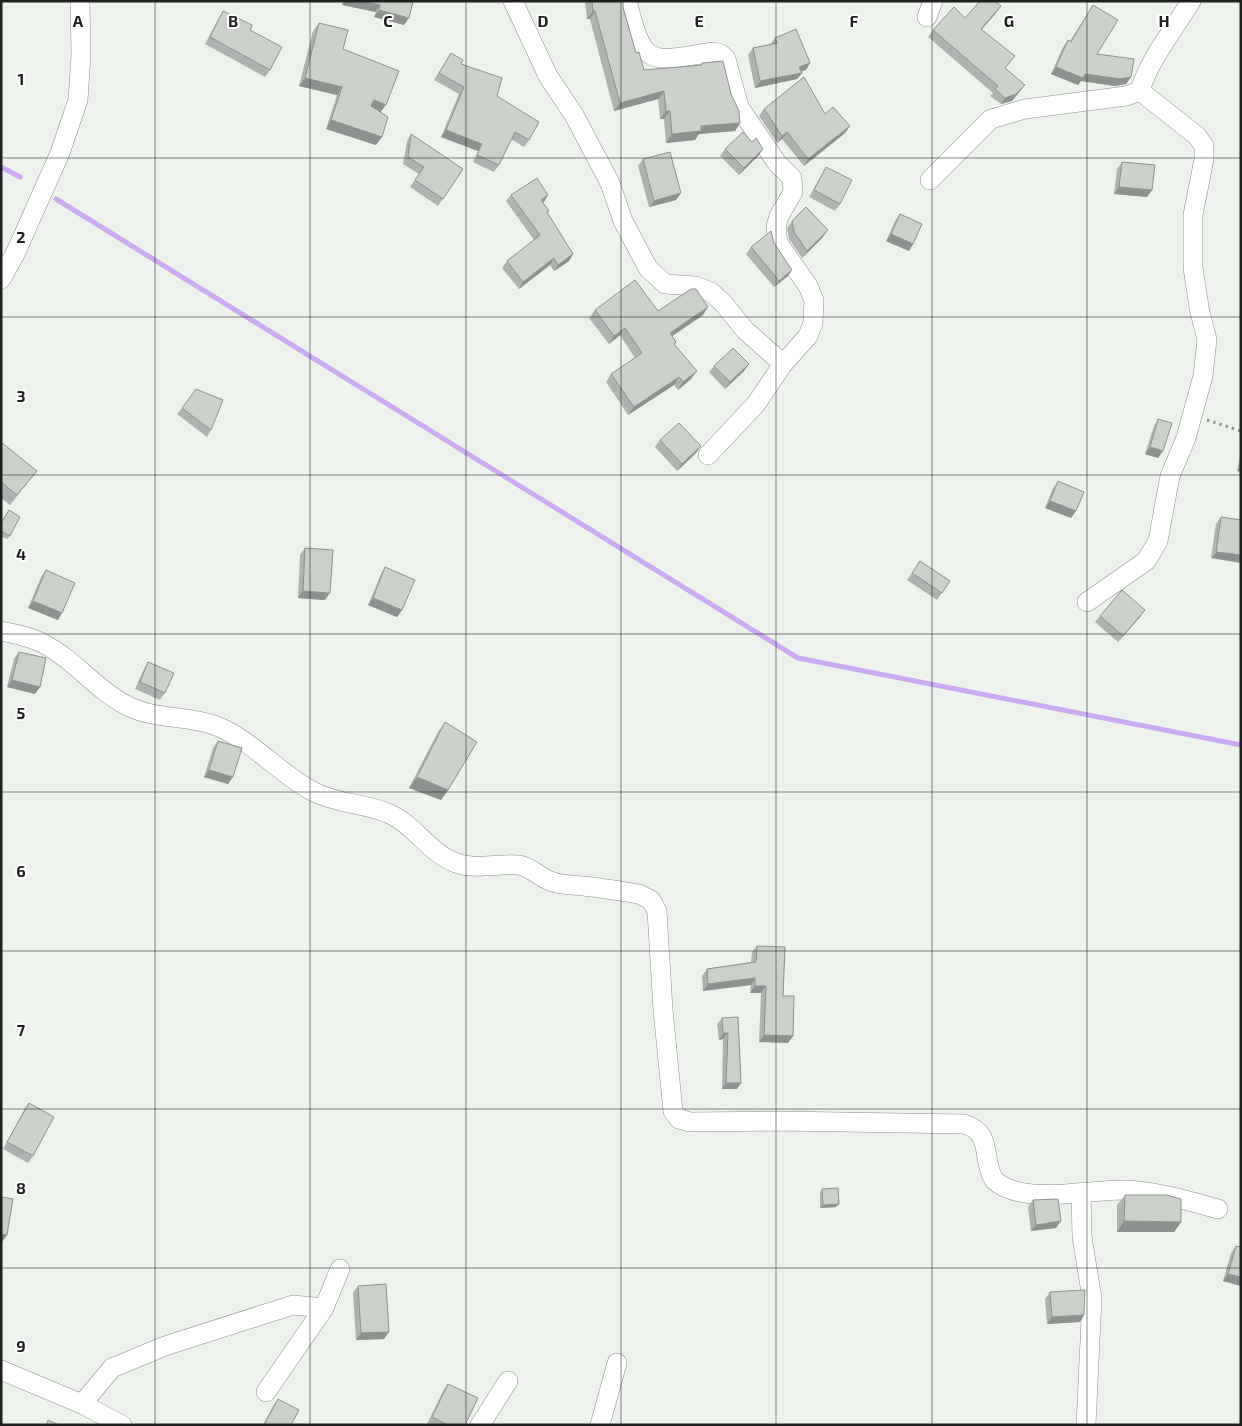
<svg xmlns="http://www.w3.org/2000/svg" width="1242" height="1426" font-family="'Exo 2',sans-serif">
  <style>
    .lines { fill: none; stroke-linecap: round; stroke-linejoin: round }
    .stream { stroke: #cca9f3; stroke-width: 5 }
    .minor-casing { stroke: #898d88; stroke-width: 20 }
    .path { stroke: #909390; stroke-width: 3; stroke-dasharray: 2.5 4; stroke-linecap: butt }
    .minor { stroke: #fff; stroke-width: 19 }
    .wall { fill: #afb3af }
    .shaded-wall { fill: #8e928e }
    .building { fill: #cbd0cb; stroke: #8e928e }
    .grid { fill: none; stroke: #1e201e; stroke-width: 1; stroke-opacity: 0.55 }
    .grid-label { font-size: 16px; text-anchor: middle; font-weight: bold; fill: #1e201e; stroke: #fff; stroke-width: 4; stroke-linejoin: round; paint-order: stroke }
  </style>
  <rect width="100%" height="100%" fill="#edf2ed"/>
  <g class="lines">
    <g class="stream">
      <polyline points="1,167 20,177"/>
      <polyline points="56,199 798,658 1241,745"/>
    </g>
    <g class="minor-casing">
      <g id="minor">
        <polyline points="513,1 548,76 574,115 610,183 623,221 648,268 665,284 695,286 711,292 723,303 745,330 783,364"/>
        <path d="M627,1C644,71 651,61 714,52L721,54L726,59L739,107L777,163L792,178L793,192L779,216L776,227L778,243L808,286L814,300L813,323L808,336L783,364L756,404L708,455"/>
        <polyline points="927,17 933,1"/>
        <polyline points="930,180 991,119 1025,109 1126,96 1140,91"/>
        <polyline points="1,279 15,254 60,153 78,100 81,55 80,1"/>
        <path d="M1087,602L1146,561L1158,541L1170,476L1186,438L1203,376L1207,339L1200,313L1193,268V215L1204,159V146L1197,136L1140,91C1149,59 1174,30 1191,1"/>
        <path d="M1,631C16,634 31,637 44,644C75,660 95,689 126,705C154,720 185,715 214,725C250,738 279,774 314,792C341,805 365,803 390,814C416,826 429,853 456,863C476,870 498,863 519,865C532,867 541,879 553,882C562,885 573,885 583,886C602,888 620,891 639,894L651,900L657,911L663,1010L673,1111L679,1119L690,1122L780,1121L964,1124C994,1133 981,1159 994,1180C1024,1207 1092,1188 1128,1190C1159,1192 1189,1201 1218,1209"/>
        <polyline points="1081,1193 1082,1237 1092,1298 1086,1425"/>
        <polyline points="1,1370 82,1404 122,1425"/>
        <polyline points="266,1392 324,1308 340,1269"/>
        <polyline points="82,1404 112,1368 165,1346 293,1305 324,1308"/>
        <polyline points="480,1425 508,1381"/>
        <polyline points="600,1425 617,1363"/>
      </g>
    </g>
    <polyline class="path" points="1207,420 1241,431"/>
    <use href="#minor" class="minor"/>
  </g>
  <g class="wall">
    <polygon points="343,1 413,1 409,18 404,25 374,17 376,12 342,5"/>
    <polygon points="585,1 623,1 623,7 636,53 644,70 700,65 702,63 731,94 740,123 735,131 699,134 695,140 666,143 664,119 660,119 658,99 614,111 590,19 587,19"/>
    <polygon points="1093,5 1097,54 1131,77 1126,84 1115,86 1081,81 1078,85 1051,74 1063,47 1068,40 1070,41"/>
    <polygon points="223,11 250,30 270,70 265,77 205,44 219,18"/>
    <polygon points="996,13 982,29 1005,68 1025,85 1012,101 1001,104 990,96 993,93 928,37 933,30 965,18"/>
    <polygon points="319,23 343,49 381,112 376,145 326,129 337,95 299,86 313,31"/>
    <polygon points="775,38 806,70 801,71 802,73 797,79 755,88 748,55 753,48 770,45"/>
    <polygon points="451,53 461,64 497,96 529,140 524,147 511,139 499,165 494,172 473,162 478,151 441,137 459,94 434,80"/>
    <polygon points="764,109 825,114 845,133 804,166 782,139 777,143 759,116"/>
    <polygon points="411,134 463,169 438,206 410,187 419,174 403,164 407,141"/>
    <polygon points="752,142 763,149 758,156 739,175 720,156 725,149"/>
    <polygon points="643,159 676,200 649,207 638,166"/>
    <polygon points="1122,162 1152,190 1147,197 1114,194 1117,169"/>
    <polygon points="826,167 840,204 835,211 809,197 822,174"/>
    <polygon points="511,195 548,195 543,202 547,213 573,254 569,261 554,271 550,265 519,289 502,268 507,261 534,240 506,201"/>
    <polygon points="900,214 913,244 909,251 886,241 895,221"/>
    <polygon points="792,221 823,237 802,258 789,239 787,228"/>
    <polygon points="774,243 788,276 774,287 746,254 751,247"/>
    <polygon points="595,310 658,311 703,315 672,336 676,342 675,345 691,379 678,390 674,385 628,415 606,382 611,374 635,358 620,335 609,344 589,318"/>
    <polygon points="749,364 744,371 725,389 709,372 714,366"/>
    <polygon points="182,408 211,430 207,437 177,414"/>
    <polygon points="1158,419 1163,451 1158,458 1145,454 1154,426"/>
    <polygon points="660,440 701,446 696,453 677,471 655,447"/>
    <polygon points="1,442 37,471 29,481 10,505 1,498"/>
    <polygon points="1241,452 1241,472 1237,471"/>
    <polygon points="1058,481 1071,518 1045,508 1053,488"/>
    <polygon points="9,510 10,536 7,539 1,536 1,523"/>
    <polygon points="1221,517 1241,520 1211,558 1216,524"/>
    <polygon points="305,548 325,600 298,598 300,555"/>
    <polygon points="920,561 950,581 937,600 907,580"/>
    <polygon points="385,567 402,610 397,617 368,605 381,574"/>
    <polygon points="46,570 58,620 28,608 41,577"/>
    <polygon points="1100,616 1140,617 1118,642 1095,622"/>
    <polygon points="19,652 35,694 7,687 14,659"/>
    <polygon points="148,662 165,693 160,700 135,689 144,669"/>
    <polygon points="445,722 448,790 441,800 409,788 438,732"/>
    <polygon points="218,741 233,777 228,784 204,777 213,748"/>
    <polygon points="757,946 783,996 793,1036 788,1043 759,1042 761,993 750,993 751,985 703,991 702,976 707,969 751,962 752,952"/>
    <polygon points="738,1017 741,1083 737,1089 722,1089 723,1039 719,1040 717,1024 722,1018"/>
    <polygon points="29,1103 33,1156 28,1163 3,1149 24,1110"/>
    <polygon points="822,1189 836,1207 820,1208 820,1193"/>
    <polygon points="1125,1195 1181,1222 1174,1232 1117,1232 1117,1205"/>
    <polygon points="1033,1200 1056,1228 1031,1231 1028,1207"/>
    <polygon points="1236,1246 1241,1286 1223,1281 1231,1253"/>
    <polygon points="358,1286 389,1332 384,1339 356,1340 353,1293"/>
    <polygon points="1050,1292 1084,1315 1080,1322 1047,1324 1045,1299"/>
    <polygon points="448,1384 465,1425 429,1425 427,1424 443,1391"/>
    <polygon points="278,1399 291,1425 263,1425 273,1406"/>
  </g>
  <g class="shaded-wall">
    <polygon points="345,1 361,1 380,5 376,12 342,5"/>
    <polygon points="1001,6 996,13 976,36 981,29"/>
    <polygon points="379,10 409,18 404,25 374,17"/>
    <polygon points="593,11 595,11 590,19 587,19"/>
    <polygon points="810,63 806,70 795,74 802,73 797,79 755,88 760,81"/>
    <polygon points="1056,67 1085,74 1131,77 1126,84 1115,86 1081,81 1078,85 1051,74"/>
    <polygon points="305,78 342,87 337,95 299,86"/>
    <polygon points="1025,85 1012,101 1001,104 1005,98"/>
    <polygon points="664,91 658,99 614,111 620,103"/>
    <polygon points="374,100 386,105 380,113 368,109"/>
    <polygon points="666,111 670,111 664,119 660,119"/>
    <polygon points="331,120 382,137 376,145 326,129"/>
    <polygon points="740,123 735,131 699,134 695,140 666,143 672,134 701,126"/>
    <polygon points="850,126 845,133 804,166 808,159"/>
    <polygon points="446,130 482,144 478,151 441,137"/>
    <polygon points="787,132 782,139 777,143 782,136"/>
    <polygon points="763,149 758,156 739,175 744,168"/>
    <polygon points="1119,187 1152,190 1147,197 1114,194"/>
    <polygon points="681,193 676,200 649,207 654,201"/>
    <polygon points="548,195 544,202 536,206 541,200"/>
    <polygon points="828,230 823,237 802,258 807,251"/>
    <polygon points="891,234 913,244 909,251 886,241"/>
    <polygon points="573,254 569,261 554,271 558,265"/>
    <polygon points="554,258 550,265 519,289 523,282"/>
    <polygon points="792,270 788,276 774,287 779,281"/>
    <polygon points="708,307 703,315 665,341 670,333"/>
    <polygon points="625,328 620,335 609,344 614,336"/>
    <polygon points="749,364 744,371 725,389 730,382"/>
    <polygon points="697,371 691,379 678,390 683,382"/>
    <polygon points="679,377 674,385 628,415 634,407"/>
    <polygon points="701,446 696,453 677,471 682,464"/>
    <polygon points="1150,447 1163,451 1158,458 1145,454"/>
    <polygon points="1241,465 1241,472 1237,471"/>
    <polygon points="1050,501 1076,511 1071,518 1045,508"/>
    <polygon points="1216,552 1241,555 1241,563 1211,558"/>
    <polygon points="303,591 330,593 325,600 298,598"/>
    <polygon points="373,598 402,610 397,617 368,605"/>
    <polygon points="33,601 62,613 58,620 28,608"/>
    <polygon points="1145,610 1140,617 1118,642 1123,636"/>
    <polygon points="12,680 40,687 35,694 7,687"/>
    <polygon points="209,770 233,777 228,784 204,777"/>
    <polygon points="417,777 448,790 441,800 409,788"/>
    <polygon points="755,978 751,985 703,991 708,984"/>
    <polygon points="755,986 766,986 761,993 750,993"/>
    <polygon points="723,1033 728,1033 723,1039 719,1040"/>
    <polygon points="764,1035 793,1036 788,1043 759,1042"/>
    <polygon points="726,1083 741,1083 737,1089 722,1089"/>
    <polygon points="839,1204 836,1207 820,1208 823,1205"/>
    <polygon points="1061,1221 1056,1228 1031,1231 1036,1225"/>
    <polygon points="1124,1221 1181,1222 1174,1232 1117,1232"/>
    <polygon points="1,1234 7,1235 2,1242 1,1242"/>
    <polygon points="1228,1274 1241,1277 1241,1286 1223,1281"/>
    <polygon points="1084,1315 1080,1322 1047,1324 1052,1317"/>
    <polygon points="389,1332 384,1339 356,1340 361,1333"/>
  </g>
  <g class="building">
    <polygon points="361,1 413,1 409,18 379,10 380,5"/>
    <polygon points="592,1 623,1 623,7 636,53 639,52 644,70 702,65 702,63 723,61 731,94 739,111 740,123 701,126 701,131 672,134 670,111 666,111 664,91 620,103 595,11 593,11"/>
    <polygon points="980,1 995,1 1001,6 981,29 1015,56 1005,68 1025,85 1016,94 1005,98 995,89 998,86 933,30 954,7 965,18"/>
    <polygon points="1093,5 1118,20 1097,54 1134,59 1131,77 1120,79 1085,74 1083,78 1056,67 1068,40 1071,42"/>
    <polygon points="223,11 252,25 250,30 282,47 270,70 210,37"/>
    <polygon points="319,23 348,30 343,49 399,71 386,105 374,100 371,106 388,117 382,137 331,120 342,87 305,78"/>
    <polygon points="796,29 810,63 799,67 802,73 760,81 753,48 777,43 775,38"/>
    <polygon points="451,53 463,60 461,64 502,78 497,96 539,122 529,140 515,132 499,165 477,155 482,144 446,130 464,87 439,73"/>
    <polygon points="804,77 825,114 833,107 850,126 808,159 787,132 782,136 764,109"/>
    <polygon points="743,132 752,142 756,138 763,149 744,168 725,149"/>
    <polygon points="411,134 463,169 443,199 415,180 424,167 408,157"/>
    <polygon points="670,152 681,193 654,201 643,159"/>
    <polygon points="1122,162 1155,165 1152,190 1119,187"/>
    <polygon points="826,167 852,180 840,204 814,190"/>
    <polygon points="537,178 548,195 541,200 549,211 547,212 573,254 558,265 554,258 523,282 507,261 540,235 511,195"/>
    <polygon points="806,207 828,230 807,251 794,232 792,221"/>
    <polygon points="900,214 922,224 913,244 891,234"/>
    <polygon points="771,231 774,243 792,270 779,281 751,247"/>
    <polygon points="635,280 658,311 691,289 696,289 708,307 670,333 676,342 674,344 697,371 683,382 679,377 634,407 611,374 642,353 625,328 614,336 595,310"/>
    <polygon points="733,348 749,364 730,382 714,366"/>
    <polygon points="196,389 223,400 211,430 182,408"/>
    <polygon points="1158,419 1172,423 1163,451 1150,447"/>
    <polygon points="679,423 701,446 682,464 660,440"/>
    <polygon points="1,442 37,471 17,495 1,482"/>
    <polygon points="1058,481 1084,492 1076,511 1050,501"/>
    <polygon points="9,510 20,517 10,536 1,531 1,523"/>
    <polygon points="1221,517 1241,520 1241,555 1216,552"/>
    <polygon points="305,548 333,550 330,593 303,591"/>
    <polygon points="920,561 950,581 942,593 912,573"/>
    <polygon points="385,567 415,580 402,610 373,598"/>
    <polygon points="46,570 75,583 62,613 33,601"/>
    <polygon points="1122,590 1145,610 1123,636 1100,616"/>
    <polygon points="19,652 46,658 40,687 12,680"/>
    <polygon points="148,662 174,673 165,693 140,682"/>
    <polygon points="445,722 477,742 448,790 417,777"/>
    <polygon points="218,741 242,748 233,777 209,770"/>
    <polygon points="757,946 785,947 783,996 794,996 793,1036 764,1035 766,986 755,986 755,978 708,984 707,969 756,962"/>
    <polygon points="738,1017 741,1083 726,1083 728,1033 723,1033 722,1018"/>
    <polygon points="29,1103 54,1117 33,1156 7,1142"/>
    <polygon points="838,1188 839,1204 823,1205 822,1189"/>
    <polygon points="1125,1195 1167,1195 1181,1199 1181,1222 1124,1221"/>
    <polygon points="1,1197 13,1199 7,1235 1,1234"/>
    <polygon points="1058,1199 1061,1221 1036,1225 1033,1200"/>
    <polygon points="1236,1246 1241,1247 1241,1277 1228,1274"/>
    <polygon points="386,1284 389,1332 361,1333 358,1286"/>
    <polygon points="1085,1290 1084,1315 1052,1317 1050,1292"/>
    <polygon points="448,1384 478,1398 465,1425 448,1425 432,1417"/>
    <polygon points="278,1399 299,1410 291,1425 264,1425"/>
    <polygon points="48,1420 59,1425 46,1425"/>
  </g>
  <path class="grid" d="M155,1V1425M310,1V1425M466,1V1425M621,1V1425M776,1V1425M932,1V1425M1087,1V1425M1,158H1241M1,317H1241M1,475H1241M1,634H1241M1,792H1241M1,951H1241M1,1109H1241M1,1268H1241"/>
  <g class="grid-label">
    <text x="78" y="27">A</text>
    <text x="233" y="27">B</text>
    <text x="388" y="27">C</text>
    <text x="543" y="27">D</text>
    <text x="699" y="27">E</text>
    <text x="854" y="27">F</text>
    <text x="1009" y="27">G</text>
    <text x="1164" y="27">H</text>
    <text x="21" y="85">1</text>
    <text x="21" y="243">2</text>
    <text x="21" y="402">3</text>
    <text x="21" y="560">4</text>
    <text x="21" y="719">5</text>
    <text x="21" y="877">6</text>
    <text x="21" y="1036">7</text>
    <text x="21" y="1194">8</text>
    <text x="21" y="1352">9</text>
  </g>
  <rect width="1242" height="1426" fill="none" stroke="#1e201e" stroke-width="5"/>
</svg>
